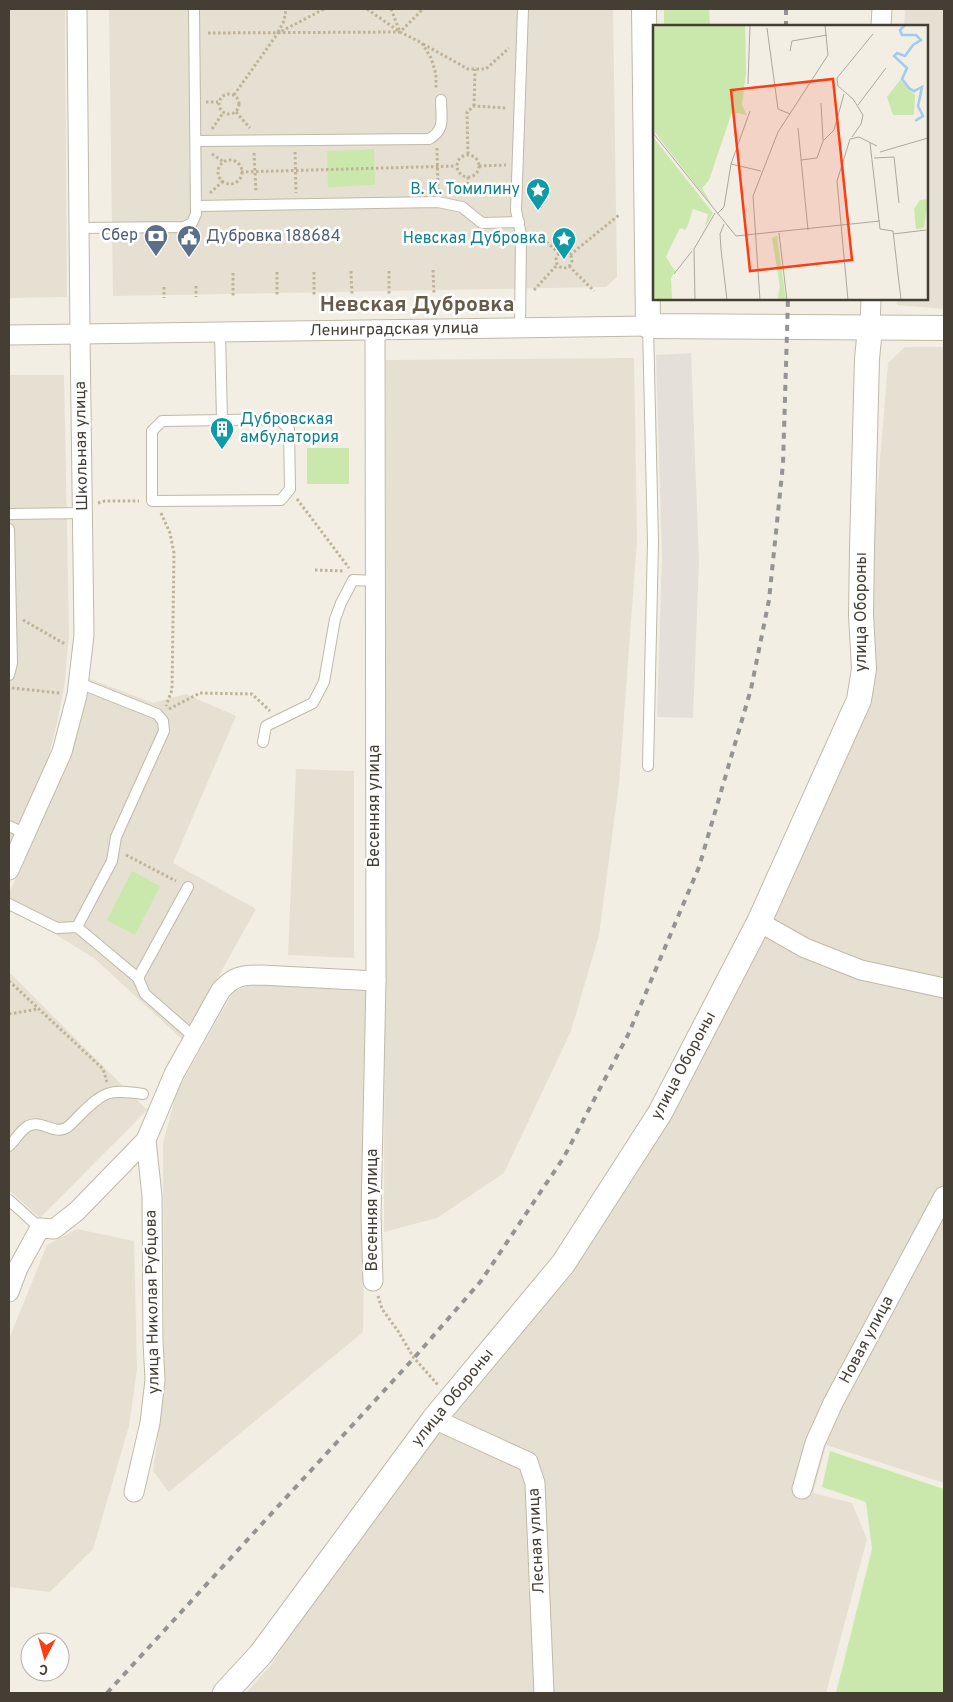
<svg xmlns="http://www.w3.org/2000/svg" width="953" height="1702" font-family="Overpass,sans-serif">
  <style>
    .residential { fill: #e6e0d2 }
    .industrial { fill: #e4dfd9 }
    .green { fill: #cae7ac }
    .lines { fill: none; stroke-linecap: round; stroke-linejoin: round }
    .service-casing { stroke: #c0b9a9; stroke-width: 12 }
    .minor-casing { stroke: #c0b9a9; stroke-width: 21 }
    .tertiary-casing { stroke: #c0b9a9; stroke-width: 26 }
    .path { stroke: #bfb298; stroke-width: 3; stroke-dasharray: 2.5 2.5; stroke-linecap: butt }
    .service { stroke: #fff; stroke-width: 10 }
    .minor { stroke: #fff; stroke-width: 19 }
    .tertiary { stroke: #fff; stroke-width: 24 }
    .rail { stroke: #949494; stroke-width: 4; stroke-dasharray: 6 6; stroke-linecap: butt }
    .labels { text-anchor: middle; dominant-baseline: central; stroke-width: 5; stroke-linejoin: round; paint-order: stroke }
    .culture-label { font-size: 16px; fill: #0d838f; stroke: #fff; text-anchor: end }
    .service-label { font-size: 16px; fill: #4e5e75; stroke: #fff; text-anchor: end }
    .street-label { font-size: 16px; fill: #443e34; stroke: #fff }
    .district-label { font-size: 21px; font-weight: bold; fill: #675c4b; stroke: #fff }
    .inset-river { fill: none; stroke: #9fccf0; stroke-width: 2.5 }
    .inset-road { fill: none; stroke: #aca89e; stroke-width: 1 }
    .view { fill: #fa3d13; fill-opacity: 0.15; stroke: #fa3d13; stroke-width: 2.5 }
    .inset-edge { fill: none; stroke: #443e34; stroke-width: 2.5 }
  </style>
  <rect width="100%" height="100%" fill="#f2eee4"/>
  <g class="residential">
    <polygon points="9,9 65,9 67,297 9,298"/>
    <polygon points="109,9 613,9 617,277 606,287 113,296"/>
    <polygon points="905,9 944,9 944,309 897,305 897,299 927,299 927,26 904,26"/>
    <polygon points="905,347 944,347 944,1483 826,1445 813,1493 852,1503 867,1539 826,1693 246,1693 271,1665 341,1556 429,1440 572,1265 862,711 876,668 872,616 873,543 888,363"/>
    <polygon points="634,358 637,540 619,784 599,935 571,1031 504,1173 437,1218 384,1232 386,360"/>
    <polygon points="9,375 64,375 69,635 65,681 58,719 48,759 30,804 9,849"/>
    <polygon points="90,679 153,703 186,694 236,716 173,863 256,909 183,1040 94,958 50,931 9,911 9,893 37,833 62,776 79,726"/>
    <polygon points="296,769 354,771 354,958 288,955"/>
    <polygon points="9,972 147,1110 40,1218 9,1190"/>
    <polygon points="252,984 367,991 363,1332 169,1492 153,1471 161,1416 164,1371 163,1143 177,1091 233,992"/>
    <polygon points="77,1229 134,1241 137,1369 129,1426 93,1549 50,1592 9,1587 9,1339 47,1245"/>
  </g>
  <polygon class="industrial" points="691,353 699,561 693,718 657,717 662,556 656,355"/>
  <g class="green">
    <polygon points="664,9 709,9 710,26 664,26"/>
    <polygon points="374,149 375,185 328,187 327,151"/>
    <rect x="307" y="448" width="42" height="36"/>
    <polygon points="132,871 160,886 135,935 107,920"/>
    <polygon points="830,1451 944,1489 944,1693 836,1693 872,1549 866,1502 822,1487"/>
  </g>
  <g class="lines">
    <g class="service-casing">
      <g id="service">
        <path d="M196,141L429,139C446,130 441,117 441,100"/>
        <polyline points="196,206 438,202 462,207 482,223 519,222"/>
        <polyline points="79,228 184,227 192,223 196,214 194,9"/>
        <polyline points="520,328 521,235 516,210 523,9"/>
        <polyline points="220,332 222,420"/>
        <polygon points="279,419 289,429 290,489 281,500 152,501 152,431 162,421"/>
        <polyline points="9,514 83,513"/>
        <polyline points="9,529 12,663 9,675"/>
        <polyline points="263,742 266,726 313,703 324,682 335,619 341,603 353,580 375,581"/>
        <polyline points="648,766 653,542 648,326"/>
        <polyline points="9,826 26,834"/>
        <polyline points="9,904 57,928 77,927 138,978 145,994 194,1037"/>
        <polyline points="77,927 112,861 116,837 164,731 163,721 157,714 79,683"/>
        <polyline points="138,978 188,887"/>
        <path d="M9,1146C15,1140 21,1130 28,1126C41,1119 54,1135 66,1128C71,1125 76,1119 80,1115C104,1091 109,1089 143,1094"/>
        <polyline points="9,1200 40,1228"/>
      </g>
    </g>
    <g class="minor-casing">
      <g id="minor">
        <polyline points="881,26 882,9"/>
        <polyline points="870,328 871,299"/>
        <polyline points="9,335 648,326"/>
        <polyline points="9,870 62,752 77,695 84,635 80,334 77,9"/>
        <polyline points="759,922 805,948 861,970 944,988"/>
        <polyline points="373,1281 371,1215 376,981 375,330"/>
        <path d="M9,1292L18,1268L40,1228L54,1229L77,1211L146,1140L174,1074L221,990C234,976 242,975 261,975L376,981"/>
        <polyline points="434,1419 528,1462 535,1483 544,1693"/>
        <polyline points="802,1489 815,1443 833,1403 944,1196"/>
        <polyline points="134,1492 150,1423 155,1380 153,1341 152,1196 146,1140"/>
      </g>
    </g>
    <g class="tertiary-casing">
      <g id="tertiary">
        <polyline points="644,9 648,326 944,328"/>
        <polyline points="225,1693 261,1654 434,1419 563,1264 660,1113 759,922 859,700 864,669 861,615 862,548 867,359 870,328"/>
      </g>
    </g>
    <g class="path">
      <polyline points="367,9 400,32 422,43 431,58 436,74 436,88"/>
      <polyline points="391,9 400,32"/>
      <polyline points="278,32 284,21 286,9"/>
      <polyline points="208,33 400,32 423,9"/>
      <polyline points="423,44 468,69 486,69 509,48"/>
      <circle cx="229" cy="104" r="10"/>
      <polyline points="234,95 278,33 324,9"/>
      <polyline points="206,102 218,102"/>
      <polyline points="474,106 475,69"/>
      <polyline points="236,112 250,128"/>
      <polyline points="212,129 223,113"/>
      <polyline points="437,148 438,189"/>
      <polyline points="295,152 296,193"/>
      <polyline points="254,153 256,192"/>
      <polyline points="212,154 224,162"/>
      <polyline points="468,154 467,112 474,106 507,108"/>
      <circle cx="468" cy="166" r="11"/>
      <circle cx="230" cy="172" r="12"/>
      <polyline points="479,166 506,165"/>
      <polyline points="241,172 456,166"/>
      <polyline points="468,177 468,197"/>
      <polyline points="210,193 223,181"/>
      <polyline points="535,232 559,253"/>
      <circle cx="564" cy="260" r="8"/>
      <polyline points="570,255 619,215"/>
      <polyline points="569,266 594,291"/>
      <polyline points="433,270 434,293"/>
      <polyline points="351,271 352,295"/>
      <polyline points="389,271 389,294"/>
      <polyline points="277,272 277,296"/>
      <polyline points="314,272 314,295"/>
      <polyline points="233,273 233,297"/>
      <polyline points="196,286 196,297"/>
      <polyline points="164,287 164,298"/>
      <polyline points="534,290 557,265"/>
      <polyline points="297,499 349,568"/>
      <polyline points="98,503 105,501 139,501"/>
      <polyline points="161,513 170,533 174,553 172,690 166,706"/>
      <polyline points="315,570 344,571"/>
      <polyline points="23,620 65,644"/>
      <polyline points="12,688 60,693"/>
      <polyline points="169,709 200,693 252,694 270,711"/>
      <polyline points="126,855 176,881"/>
      <polyline points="9,981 103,1069 107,1082"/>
      <polyline points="9,1014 38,1009"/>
      <polyline points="378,1296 382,1309 398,1331 414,1358 438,1385"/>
    </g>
    <use href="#service" class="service"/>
    <use href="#minor" class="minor"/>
    <use href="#tertiary" class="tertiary"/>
    <g class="rail">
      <polyline points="786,9 786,26"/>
      <polyline points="107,1693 414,1358 481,1281 564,1157 628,1035 699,867 751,689 769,600 783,464 788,299"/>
    </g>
  </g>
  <defs>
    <g id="sight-pin" transform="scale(1.25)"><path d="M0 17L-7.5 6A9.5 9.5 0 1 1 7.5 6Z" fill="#0f9aa8" stroke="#fff"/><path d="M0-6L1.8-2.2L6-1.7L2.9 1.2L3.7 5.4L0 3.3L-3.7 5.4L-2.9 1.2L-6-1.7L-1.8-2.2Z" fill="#fff"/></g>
    <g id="bank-pin" transform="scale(1.25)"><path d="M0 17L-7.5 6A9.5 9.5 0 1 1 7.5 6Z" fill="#5c6f8a" stroke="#fff"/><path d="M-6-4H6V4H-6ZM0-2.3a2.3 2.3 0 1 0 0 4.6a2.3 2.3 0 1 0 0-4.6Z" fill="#fff"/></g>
    <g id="civic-pin" transform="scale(1.25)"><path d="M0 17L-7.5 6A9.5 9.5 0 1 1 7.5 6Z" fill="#5c6f8a" stroke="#fff"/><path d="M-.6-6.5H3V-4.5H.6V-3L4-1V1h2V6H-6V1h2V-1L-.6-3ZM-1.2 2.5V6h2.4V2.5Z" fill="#fff"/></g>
    <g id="building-pin" transform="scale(1.25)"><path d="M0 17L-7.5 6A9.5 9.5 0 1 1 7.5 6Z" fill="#0f9aa8" stroke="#fff"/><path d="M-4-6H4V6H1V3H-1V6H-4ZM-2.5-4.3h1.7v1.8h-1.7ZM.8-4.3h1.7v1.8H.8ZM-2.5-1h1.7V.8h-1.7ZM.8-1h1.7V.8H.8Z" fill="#fff"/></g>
  </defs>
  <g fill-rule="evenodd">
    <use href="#sight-pin" x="538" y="190"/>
    <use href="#bank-pin" x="156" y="236"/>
    <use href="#civic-pin" x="189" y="237"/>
    <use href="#sight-pin" x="564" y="239"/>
    <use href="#building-pin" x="222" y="429"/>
  </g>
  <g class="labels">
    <g class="culture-label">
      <text x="520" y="190">В. К. Томилину</text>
      <text x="546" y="239">Невская Дубровка</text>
      <text x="240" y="420" text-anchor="start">Дубровская<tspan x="240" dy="18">амбулатория</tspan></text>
    </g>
    <g class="service-label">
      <text x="138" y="236">Сбер</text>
      <text x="206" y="237" text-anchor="start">Дубровка 188684</text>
    </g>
    <g class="street-label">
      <text transform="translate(394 330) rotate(-1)">Ленинградская улица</text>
      <text transform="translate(82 446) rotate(-91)">Школьная улица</text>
      <text transform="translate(862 612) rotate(-90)">улица Обороны</text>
      <text transform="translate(375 806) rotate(-90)">Весенняя улица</text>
      <text transform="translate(684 1066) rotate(-62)">улица Обороны</text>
      <text transform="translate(373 1210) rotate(-90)">Весенняя улица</text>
      <text transform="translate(153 1302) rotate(-91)">улица Николая Рубцова</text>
      <text transform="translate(867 1340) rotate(-62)">Новая улица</text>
      <text transform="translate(453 1398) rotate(-51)">улица Обороны</text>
      <text transform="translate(537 1541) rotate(-93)">Лесная улица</text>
    </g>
    <g class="district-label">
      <text x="417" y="305">Невская Дубровка</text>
    </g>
  </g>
  <g transform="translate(653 25)">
    <rect width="275" height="275" fill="#f2eee4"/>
    <path d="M0,0H92L93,48L89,80L94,90L79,87L56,155L49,163L60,182L0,105ZM247,55L262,70L261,90H240L234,72ZM0,112L60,188L52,202L55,189L40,184L35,200L32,205L27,203L16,225L13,232L22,246L18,253L19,275H0ZM275,174L271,203L263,204L261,184L267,175ZM124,211L126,226L133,275H126L125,271L127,262L119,213Z" fill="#cae7ac"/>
    <path class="inset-river" d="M252,0L247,5L249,10H263L268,15L260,20L252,31L244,28L241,31L254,43L249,54L256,63L261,66L269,62L265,81L270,91L262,96"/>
    <path class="inset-road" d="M114,3L125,84L137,89M137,26L139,16L174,10M95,59L97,0M168,78L170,115M205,80L233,43M145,103L155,205M0,108L83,211L227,196M199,112L208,99L210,90L200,74L185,61L184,53L220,9M217,118L227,204L240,206L248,275M227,127L275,113M221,133L241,132L246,178M148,135L164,133L170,116L181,105L191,69M78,139L108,146M275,188V209M64,189L71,182L78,139L97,86M71,199L67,209L68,224L74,275M126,208L134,275M240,209L273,205M21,249L39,226M42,275L41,224L62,188M107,275L100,171L125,107L175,30L172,0M195,275L184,156L197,114L206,112L224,121"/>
    <path class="view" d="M180,54L199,235L97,246L78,65Z"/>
    <rect width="275" height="275" class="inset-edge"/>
  </g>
  <rect width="953" height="1702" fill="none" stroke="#443e34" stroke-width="20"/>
  <g transform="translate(45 1657) rotate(186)"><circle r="24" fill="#ffffff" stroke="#b4b2ae"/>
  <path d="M0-4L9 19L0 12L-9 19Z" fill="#fa3d13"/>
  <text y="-8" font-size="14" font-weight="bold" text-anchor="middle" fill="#443e34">С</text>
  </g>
</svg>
